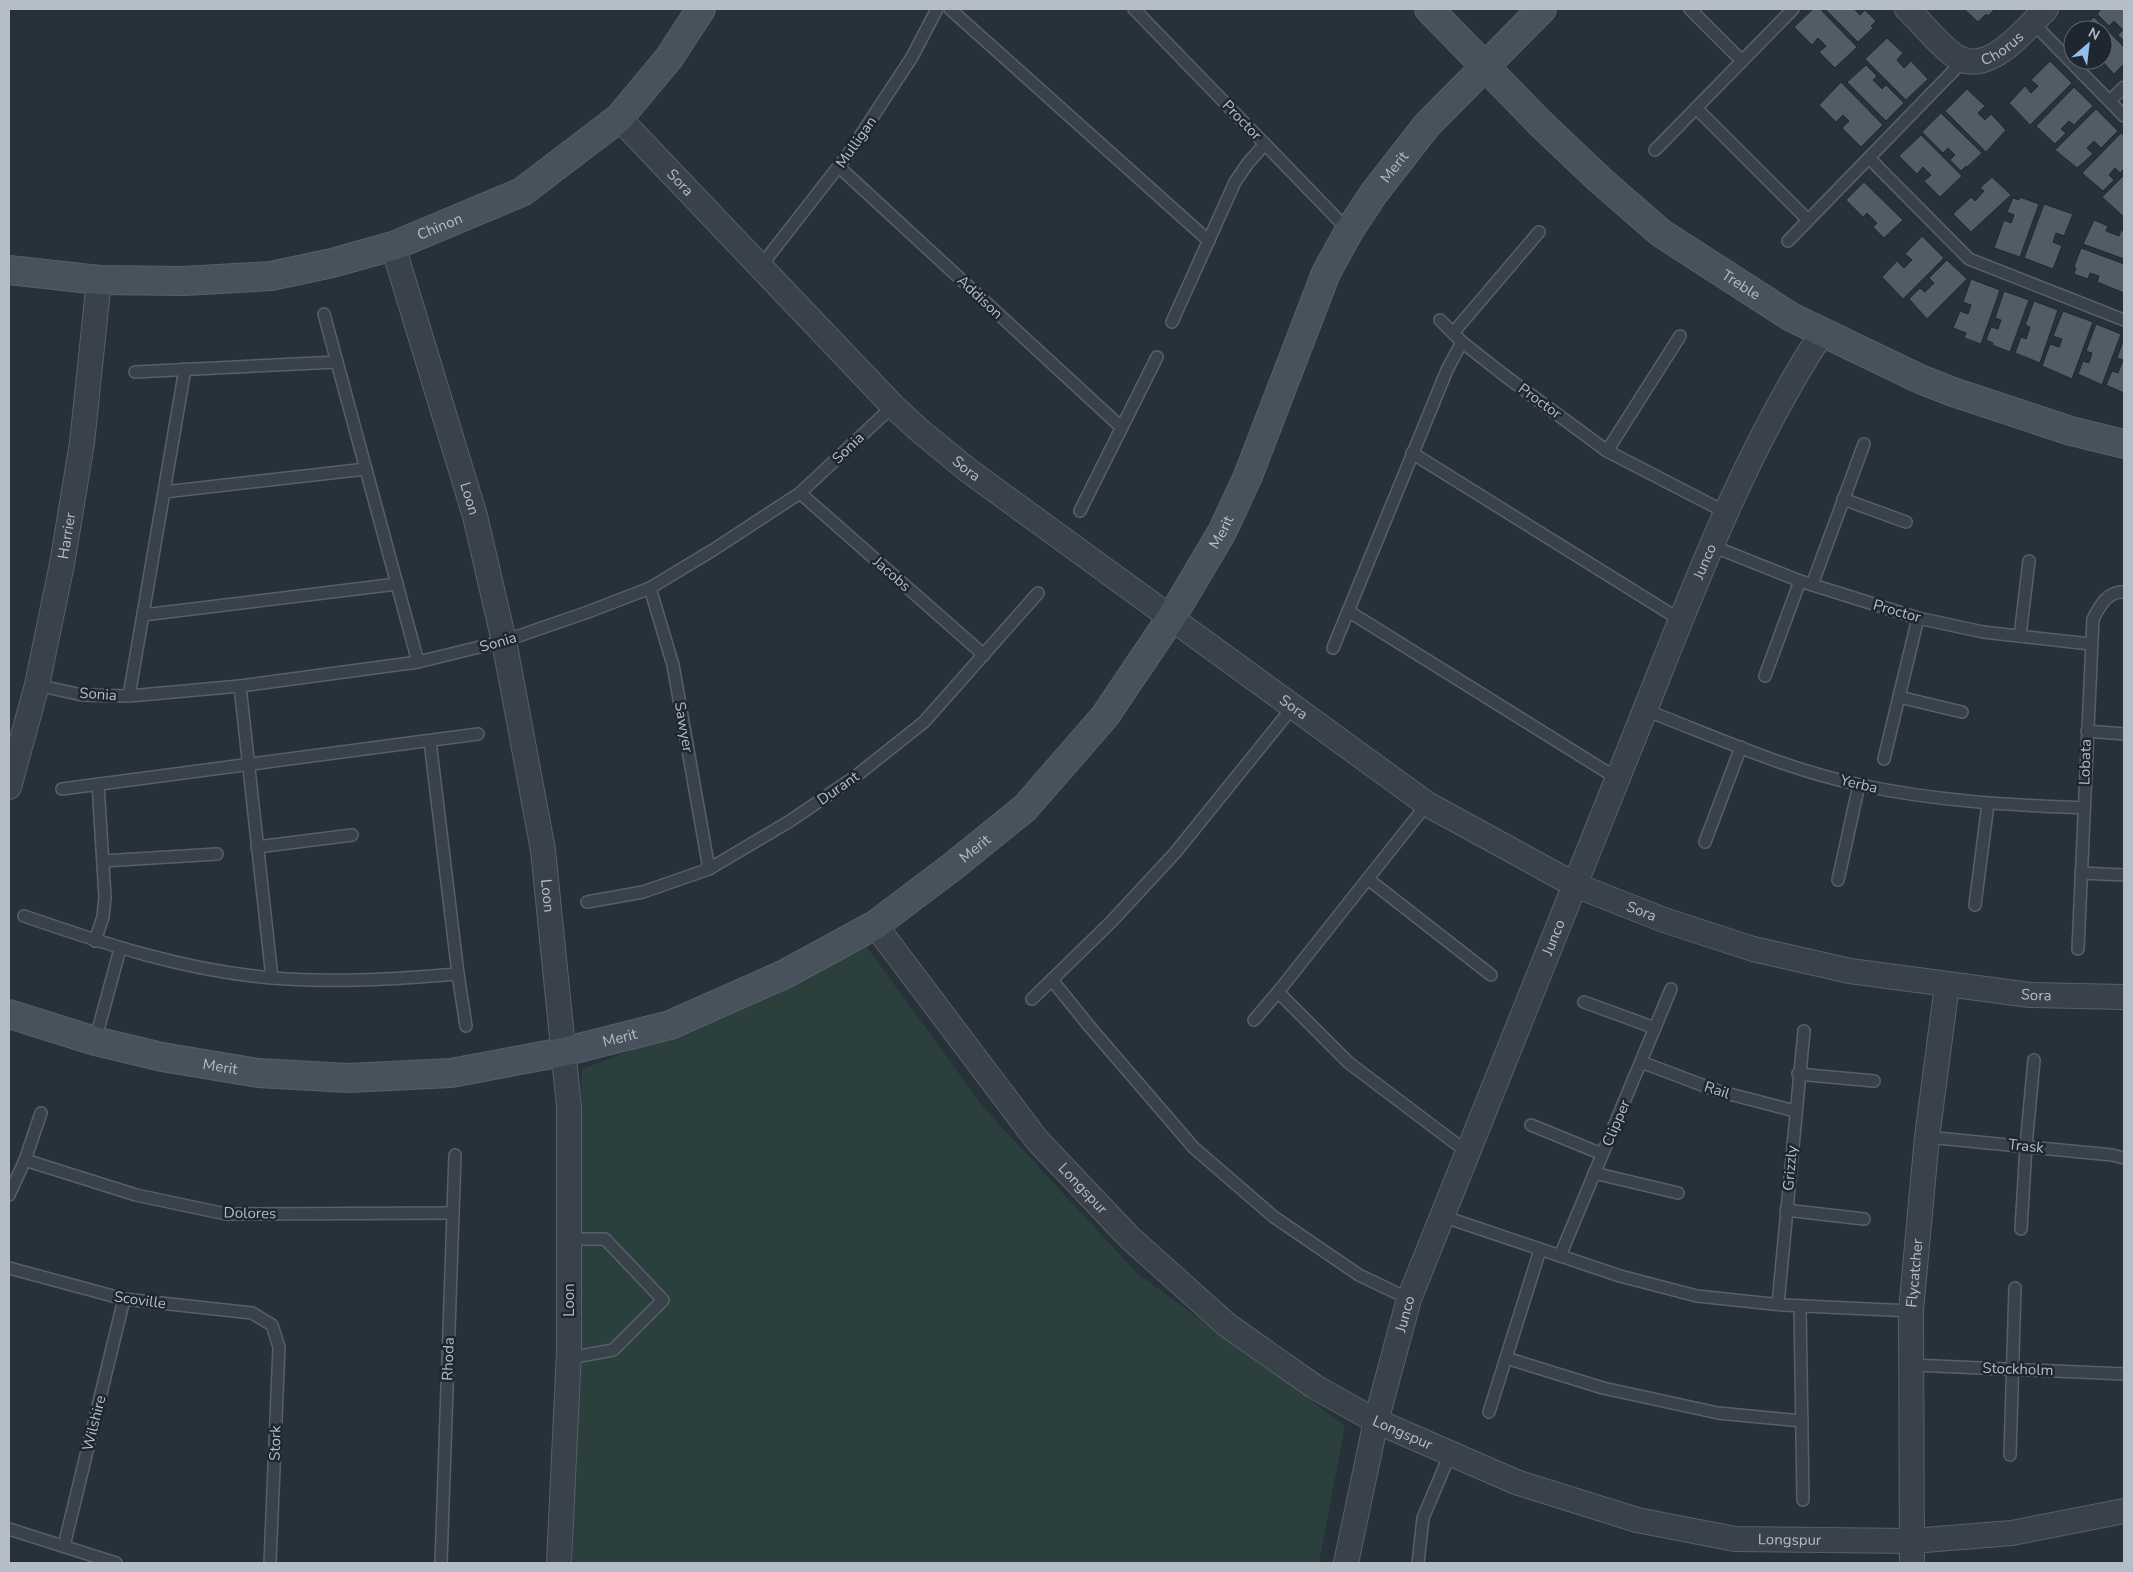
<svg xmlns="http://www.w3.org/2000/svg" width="2133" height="1572" font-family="'Nunito Sans',sans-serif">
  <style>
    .park { fill: #2b3f3d }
    .building { fill: #515c67; stroke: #202931 }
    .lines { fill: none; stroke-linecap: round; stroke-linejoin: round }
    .lane-casing { stroke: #576068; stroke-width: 14 }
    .street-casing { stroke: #576068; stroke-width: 26 }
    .secondary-casing { stroke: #576068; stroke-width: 30 }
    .lane { stroke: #39424a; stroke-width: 11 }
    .street { stroke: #39424a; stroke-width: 24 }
    .secondary { stroke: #48525d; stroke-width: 28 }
    .labels { text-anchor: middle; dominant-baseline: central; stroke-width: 5; stroke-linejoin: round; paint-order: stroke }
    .street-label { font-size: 15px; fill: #b5bdc6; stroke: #1e272f }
  </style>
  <rect width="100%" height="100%" fill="#26313a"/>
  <polygon class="park" points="867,947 984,1108 1137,1273 1345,1426 1319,1563 573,1563 582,1069 746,1007"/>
  <g class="building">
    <polygon points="1813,9 1820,9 1857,47 1835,68 1819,52 1826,46 1818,38 1812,45 1794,27"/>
    <polygon points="1825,9 1854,9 1860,15 1865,10 1876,21 1871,26 1873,28 1858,42"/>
    <polygon points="1964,9 1995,9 1988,16 1986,14 1978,22"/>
    <polygon points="2101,9 2124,9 2124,41 2118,35 2123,30 2114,21 2109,26 2097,14"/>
    <polygon points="2094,17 2124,47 2124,64 2114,74 2101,60 2103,60 2103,30 2080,30"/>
    <polygon points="1887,38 1903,53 1897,60 1904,68 1911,61 1928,79 1906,100 1865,59"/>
    <polygon points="2050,61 2072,83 2030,125 2009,103 2025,86 2031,93 2038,86 2031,80"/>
    <polygon points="1866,65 1877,76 1873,80 1882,89 1886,85 1904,103 1886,121 1847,82"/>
    <polygon points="1841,82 1883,125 1861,147 1842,128 1849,121 1843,115 1836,122 1819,105"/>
    <polygon points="2074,87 2093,106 2074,125 2069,121 2061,129 2066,133 2055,144 2036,126"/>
    <polygon points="1967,89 1985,106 1978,113 1985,120 1991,114 2006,130 1986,152 1945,111"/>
    <polygon points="2096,109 2118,131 2101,148 2094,141 2087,148 2093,154 2077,168 2055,150"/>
    <polygon points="1941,113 1982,153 1967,167 1966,166 1961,171 1950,160 1955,155 1948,148 1943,153 1922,132"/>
    <polygon points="2121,133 2124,136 2124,169 2120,173 2115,168 2109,175 2114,180 2103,191 2082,173"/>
    <polygon points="1921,135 1962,176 1940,197 1924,181 1931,175 1923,167 1917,174 1899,156"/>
    <polygon points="2124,175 2124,217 2102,197"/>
    <polygon points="1992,177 2011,195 1971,232 1953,214 1971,197 1975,201 1984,191 1980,188"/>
    <polygon points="1864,182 1903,220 1884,238 1873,227 1877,223 1867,213 1863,217 1846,200"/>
    <polygon points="2020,197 2039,204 2020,257 1994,248 2004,220 2011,223 2014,215 2007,212 2013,198 2019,200"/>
    <polygon points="2044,204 2073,214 2064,236 2056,233 2053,242 2062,246 2053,269 2024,258"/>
    <polygon points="2094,220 2108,226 2106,231 2119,236 2121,230 2124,232 2124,259 2083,244"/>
    <polygon points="1922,236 1944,258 1903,299 1882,277 1897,261 1904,268 1912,260 1905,254"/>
    <polygon points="2081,248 2124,264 2124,293 2097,282 2099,276 2090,273 2088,279 2074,274 2076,268 2074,267"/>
    <polygon points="1947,260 1967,279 1927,319 1909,299 1920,288 1925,292 1934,283 1929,278"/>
    <polygon points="1971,279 2000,290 1981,344 1964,338 1966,333 1953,328 1960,311 1968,314 1971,305 1963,302"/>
    <polygon points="2004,291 2029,300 2010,352 1992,345 1993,343 1986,340 1991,327 1998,329 2001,320 1995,318"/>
    <polygon points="2034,301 2058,310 2040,363 2015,353 2021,337 2026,339 2030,327 2025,325"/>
    <polygon points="2063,311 2093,322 2072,379 2042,366 2050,344 2059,347 2062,339 2053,336"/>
    <polygon points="2096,324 2121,334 2102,385 2078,374 2083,361 2089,363 2092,353 2086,351"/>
    <polygon points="2124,338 2124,393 2106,385 2112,371 2118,373 2123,360 2117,358"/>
  </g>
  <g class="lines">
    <g class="lane-casing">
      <g id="lane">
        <polyline points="950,9 1209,241"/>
        <polyline points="1134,9 1349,231"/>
        <polyline points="1690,9 1742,61"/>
        <polyline points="2032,22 2124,116"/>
        <polyline points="2110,101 2124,87"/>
        <polyline points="1696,108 1808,220"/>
        <polyline points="1655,150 1793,9"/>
        <polyline points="1869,158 1969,259 2124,320"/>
        <polyline points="839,167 1121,427"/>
        <polyline points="1788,241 1964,60"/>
        <polyline points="761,266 849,153 912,57 937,9"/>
        <polyline points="324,314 418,662"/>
        <polyline points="1440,320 1462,342 1504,375 1607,451 1727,513"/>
        <polyline points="1172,322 1235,182 1248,163 1265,144"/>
        <polyline points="1453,333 1539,232"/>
        <polyline points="135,372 337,362"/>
        <polyline points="1607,451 1680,336"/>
        <polyline points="1412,453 1682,621"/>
        <polyline points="164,492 366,469"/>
        <polyline points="800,493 984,655"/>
        <polyline points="1843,499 1906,522"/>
        <polyline points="1080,511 1157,357"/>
        <polyline points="1712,546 1800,581 1918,618 1983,632 2090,644"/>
        <polyline points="1812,585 1864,444"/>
        <polyline points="650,588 673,665 709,869"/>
        <polyline points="1348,611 1618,779"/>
        <polyline points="143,615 397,584"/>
        <polyline points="2020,636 2029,561"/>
        <polyline points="1333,648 1447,370 1462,342"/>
        <polyline points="1765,676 1800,581"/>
        <polyline points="37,685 82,695 129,696 240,686 418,662 504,641 588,612 650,588 713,550 800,493 893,406"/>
        <polyline points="240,686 272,978"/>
        <polyline points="129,696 185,369"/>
        <polyline points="1899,697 1962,712"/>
        <path d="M1645,710C1716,737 1787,770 1861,785C1934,801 2009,805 2084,808"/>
        <polyline points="2087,731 2124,734"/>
        <polyline points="430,741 458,974 466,1026"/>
        <polyline points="1884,759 1918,618"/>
        <polyline points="62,789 478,734"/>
        <polyline points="1705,842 1741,747"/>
        <polyline points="257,847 352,835"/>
        <polyline points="103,861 217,854"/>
        <polyline points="2081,873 2124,875"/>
        <polyline points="1368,879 1491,975"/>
        <polyline points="1838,880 1859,785"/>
        <polyline points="587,902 643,892 709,869 790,821 856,776 924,722 1038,593"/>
        <polyline points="1975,905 1988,804"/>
        <path d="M24,916C105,944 186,971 273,978C335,983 396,979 458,974"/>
        <polyline points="95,941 103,917 105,897 98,784"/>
        <path d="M2078,949L2093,619C2100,606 2107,591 2124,592"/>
        <polyline points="1052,980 1089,1026 1194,1148 1274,1217 1359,1275 1409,1299"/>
        <polyline points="1278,992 1349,1063 1467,1152"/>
        <polyline points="1032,999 1111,922 1175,853 1292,708"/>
        <polyline points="1584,1002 1655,1028"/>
        <polyline points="1254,1020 1278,992 1427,804"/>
        <polyline points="95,1041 120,949"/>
        <polyline points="1641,1062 1718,1091 1795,1111"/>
        <polyline points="1798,1074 1874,1081"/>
        <polyline points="1531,1125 1602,1154"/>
        <polyline points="1927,1137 2112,1155 2124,1158"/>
        <polyline points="25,1160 136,1195 226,1214 453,1213"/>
        <polyline points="1594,1173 1678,1193"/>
        <polyline points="9,1195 25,1160 41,1113"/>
        <polyline points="1786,1210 1864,1219"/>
        <polyline points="1442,1216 1620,1276 1697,1296 1783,1305 1911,1311"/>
        <polyline points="2021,1229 2026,1146 2034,1060"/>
        <polyline points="1560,1256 1671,989"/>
        <polyline points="9,1268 124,1299 252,1313 272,1325 279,1347 270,1563"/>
        <polyline points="1778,1304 1804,1031"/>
        <polyline points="1800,1306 1803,1500"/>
        <polyline points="569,1358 613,1350 663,1300 605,1239 569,1239"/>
        <polyline points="1506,1358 1603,1388 1718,1413 1802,1421"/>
        <polyline points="1912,1365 2124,1374"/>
        <polyline points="1489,1412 1540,1250"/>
        <polyline points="2010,1455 2015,1288"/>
        <polyline points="9,1529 116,1563"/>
        <polyline points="64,1546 124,1299"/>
        <polyline points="441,1563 455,1155"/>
        <polyline points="1418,1563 1423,1518 1450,1454"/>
      </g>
    </g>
    <g class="street-casing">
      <g id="street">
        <path id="s1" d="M1907,9C1922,23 1935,40 1951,53C1985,82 2024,30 2046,9"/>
        <path id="s2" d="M619,118L893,406L919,430L969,471L1427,804L1575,885L1664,920L1753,949L1850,971L2030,995L2124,997"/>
        <path id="s3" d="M393,246L475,516L504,641L543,850L569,1107V1351L559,1563"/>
        <path id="s4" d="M9,787L37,685L62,564L82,443L99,280"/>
        <path id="s5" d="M875,925L1037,1140L1130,1238L1227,1325L1315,1387L1376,1421L1516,1482L1637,1520L1735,1539L1912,1541L2012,1533L2124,1511"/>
        <path id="s6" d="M1346,1563L1376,1421L1409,1299C1481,1115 1556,933 1629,750C1686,609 1738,461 1822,333"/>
        <path id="s7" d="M1912,1563L1911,1311L1927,1137L1947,985"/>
      </g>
    </g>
    <g class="secondary-casing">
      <g id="secondary">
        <path id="s8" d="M1429,9L1540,123L1599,179L1661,233L1791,317L1920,379L1953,392L2071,431L2124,444"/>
        <path id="s9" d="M9,270L99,280L184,281L271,276L332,263L393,246L522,192L619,118L669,58L701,9"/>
        <path id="s10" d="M9,1014L95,1041L162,1057L258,1073L349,1078L451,1073L563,1052L670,1025L785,974L875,925L952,867L1025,808L1105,716L1171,618L1222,532L1248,476L1326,273L1349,231L1374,193L1427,125L1542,9"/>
      </g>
    </g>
    <use href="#lane" class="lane"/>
    <use href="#street" class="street"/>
    <use href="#secondary" class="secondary"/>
  </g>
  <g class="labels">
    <g class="street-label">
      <text stroke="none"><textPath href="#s1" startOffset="119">Chorus</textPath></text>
      <text transform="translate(1242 120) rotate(46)">Proctor</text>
      <text transform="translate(856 142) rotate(-55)">Mulligan</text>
      <text stroke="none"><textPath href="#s10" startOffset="1838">Merit</textPath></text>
      <text stroke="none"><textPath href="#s2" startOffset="89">Sora</textPath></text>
      <text stroke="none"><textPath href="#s9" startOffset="439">Chinon</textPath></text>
      <text stroke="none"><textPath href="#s8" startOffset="418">Treble</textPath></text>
      <text transform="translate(980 297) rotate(43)">Addison</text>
      <text transform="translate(1540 401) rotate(36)">Proctor</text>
      <text transform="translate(848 448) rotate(-44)">Sonia</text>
      <text stroke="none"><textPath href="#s2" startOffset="494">Sora</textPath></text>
      <text stroke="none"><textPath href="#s3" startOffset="264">Loon</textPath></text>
      <text stroke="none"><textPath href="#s10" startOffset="1432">Merit</textPath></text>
      <text stroke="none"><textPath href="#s4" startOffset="258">Harrier</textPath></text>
      <text stroke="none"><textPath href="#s6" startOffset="1066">Junco</textPath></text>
      <text transform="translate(892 574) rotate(41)">Jacobs</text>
      <text transform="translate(1897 611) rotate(16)">Proctor</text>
      <text transform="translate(498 642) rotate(-16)">Sonia</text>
      <text transform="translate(98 694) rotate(4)">Sonia</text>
      <text stroke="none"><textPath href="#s2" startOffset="899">Sora</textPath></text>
      <text transform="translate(684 727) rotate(80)">Sawyer</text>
      <text transform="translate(2085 762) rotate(-88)">Lobata</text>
      <text transform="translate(1859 784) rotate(13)">Yerba</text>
      <text transform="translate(838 788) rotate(-35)">Durant</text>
      <text stroke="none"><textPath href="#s10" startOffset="1028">Merit</textPath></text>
      <text stroke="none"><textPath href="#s3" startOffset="669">Loon</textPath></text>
      <text stroke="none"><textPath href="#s2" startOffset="1304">Sora</textPath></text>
      <text stroke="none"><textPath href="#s6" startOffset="661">Junco</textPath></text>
      <text stroke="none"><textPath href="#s2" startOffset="1709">Sora</textPath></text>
      <text stroke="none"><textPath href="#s10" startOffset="622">Merit</textPath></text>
      <text stroke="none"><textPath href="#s10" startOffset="218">Merit</textPath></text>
      <text transform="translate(1717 1090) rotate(18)">Rail</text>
      <text transform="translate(1616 1123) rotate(-67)">Clipper</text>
      <text transform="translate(2026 1146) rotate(6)">Trask</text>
      <text transform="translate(1790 1168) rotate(-85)">Grizzly</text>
      <text stroke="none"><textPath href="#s5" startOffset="336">Longspur</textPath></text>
      <text transform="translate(250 1213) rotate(1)">Dolores</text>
      <text stroke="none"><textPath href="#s7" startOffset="290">Flycatcher</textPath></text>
      <text transform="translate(140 1300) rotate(8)">Scoville</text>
      <text transform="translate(569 1300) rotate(-90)">Loon</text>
      <text stroke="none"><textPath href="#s6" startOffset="256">Junco</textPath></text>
      <text transform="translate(448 1359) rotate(-88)">Rhoda</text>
      <text transform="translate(2018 1369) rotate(2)">Stockholm</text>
      <text transform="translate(94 1423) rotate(-76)">Wilshire</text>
      <text stroke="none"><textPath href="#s5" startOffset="741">Longspur</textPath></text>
      <text transform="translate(275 1443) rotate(-88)">Stork</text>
      <text stroke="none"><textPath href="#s5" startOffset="1146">Longspur</textPath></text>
    </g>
  </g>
  <rect width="2133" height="1572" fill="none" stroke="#b5bdc6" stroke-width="20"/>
  <g transform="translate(2088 45) rotate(28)"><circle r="24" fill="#1e272f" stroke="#5a636b"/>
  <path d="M0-4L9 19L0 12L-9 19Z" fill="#93bfec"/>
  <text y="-8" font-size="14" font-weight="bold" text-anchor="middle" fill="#b5bdc6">N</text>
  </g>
</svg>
